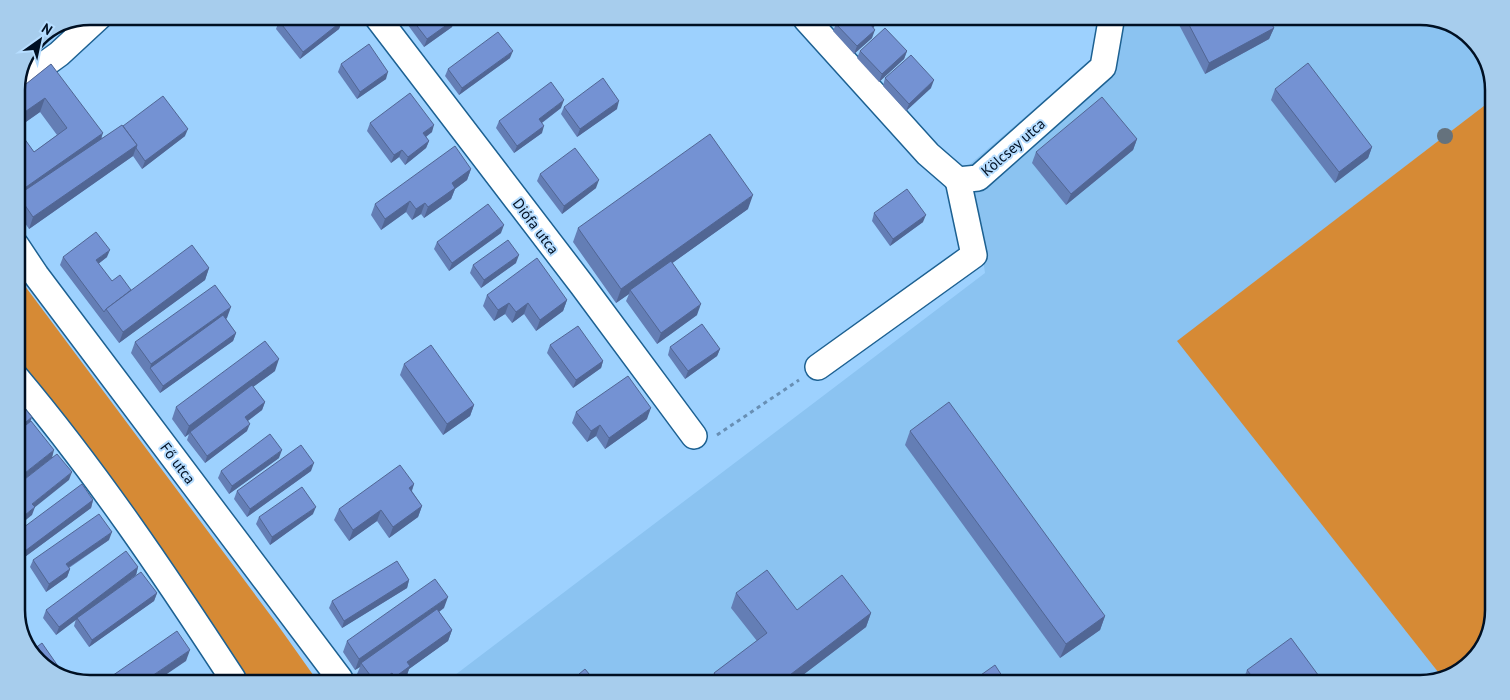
<svg xmlns="http://www.w3.org/2000/svg" width="1510" height="700" font-family="'PT Sans',sans-serif">
  <style>
    .built { fill: #8bc3f1 }
    .green { fill: #d68a35 }
    .lines { fill: none; stroke-linecap: round; stroke-linejoin: round }
    .minor-casing { stroke: #1d6192; stroke-width: 28 }
    .path { stroke: #688fb4; stroke-width: 3; stroke-dasharray: 4 4; stroke-linecap: butt }
    .minor { stroke: #fff; stroke-width: 25 }
    .tree { fill: #65727d }
    .wall { fill: #647eb5; fill-rule: evenodd }
    .shaded-wall { fill: #516694 }
    .building { fill: #7492d3; stroke: #516694 }
    .labels { text-anchor: middle; dominant-baseline: central; stroke-width: 4; stroke-linejoin: round; paint-order: stroke }
    .street-label { font-size: 15px; fill: #001023; stroke: #b6ddff }
    .rim { fill: none; stroke: #001023; stroke-width: 2.5 }
  </style>
  <rect width="100%" height="100%" fill="#9dd1fe"/>
  <polygon class="built" points="1100,21 1448,22 1481,49 1494,85 1493,99 1178,341 1442,677 1420,684 459,680 455,675 985,273 969,165 1090,61"/>
  <g class="green">
    <polygon points="1493,99 1488,638 1461,671 1442,677 1177,341"/>
    <polygon points="16,274 277,624 316,679 249,679 104,467 16,367"/>
  </g>
  <g class="lines">
    <g class="minor-casing">
      <g id="minor">
        <polyline points="377,17 582,285 694,436"/>
        <polyline points="806,19 928,154 958,180 978,178 1103,67 1111,21"/>
        <polyline points="16,85 59,54 100,16"/>
        <polyline points="16,245 36,275 340,679"/>
        <polyline points="818,367 974,255 958,180"/>
        <path d="M16,377C96,472 165,575 233,679"/>
      </g>
    </g>
    <polyline class="path" points="717,435 799,380"/>
    <use href="#minor" class="minor"/>
  </g>
  <circle class="tree" cx="1445" cy="136" r="8"/>
  <g class="wall">
    <polygon points="406,18 454,18 452,27 424,47 405,21"/>
    <polygon points="279,21 342,21 339,29 300,59 276,29"/>
    <polygon points="1177,21 1270,21 1274,28 1269,39 1205,74"/>
    <polygon points="836,24 874,27 873,28 872,38 854,54 833,31"/>
    <polygon points="1475,44 1481,49 1482,52"/>
    <polygon points="860,51 907,51 904,59 879,82 857,58"/>
    <polygon points="510,58 459,95 445,76 448,69"/>
    <path d="M51,64L102,138L123,126L185,136L142,169L133,156L29,229L16,210V92ZM40,112L57,135L34,152L17,128Z"/>
    <polygon points="341,64 386,79 357,99 338,72"/>
    <polygon points="885,78 931,88 906,111 883,86"/>
    <polygon points="1275,89 1372,147 1368,158 1335,183 1271,100"/>
    <polygon points="564,107 617,109 577,137 561,114"/>
    <polygon points="561,108 542,123 542,133 514,153 496,128 499,121"/>
    <polygon points="370,123 432,132 426,137 429,141 426,148 405,165 399,157 391,163 367,131"/>
    <polygon points="1137,139 1133,150 1066,205 1032,163 1036,152"/>
    <polygon points="471,169 467,180 455,189 451,199 424,218 421,214 412,220 406,212 381,230 371,215 375,204"/>
    <polygon points="540,174 596,188 562,214 537,181"/>
    <polygon points="748,209 672,263 697,315 657,344 626,301 629,294 616,303 573,242 578,228"/>
    <polygon points="874,213 923,222 890,246 872,221"/>
    <polygon points="501,233 449,271 434,249 437,242"/>
    <polygon points="63,257 107,257 98,264 112,281 131,290 209,268 205,280 119,343 60,265"/>
    <polygon points="516,263 481,288 470,273 473,265"/>
    <polygon points="487,295 567,300 563,311 536,331 524,314 512,323 505,314 494,321 483,306"/>
    <polygon points="227,318 226,319 236,333 233,341 160,393 131,353 135,342"/>
    <polygon points="550,345 603,361 601,368 573,388 547,353"/>
    <polygon points="670,347 720,349 717,356 685,379 668,355"/>
    <polygon points="404,364 474,405 470,416 443,435 400,375"/>
    <polygon points="275,371 253,387 265,402 262,410 248,421 247,431 205,463 187,440 189,434 185,437 172,419 176,407"/>
    <polygon points="576,412 647,419 605,449 596,436 587,442 572,423"/>
    <polygon points="910,431 1105,616 1100,630 1060,658 905,445"/>
    <polygon points="279,458 229,494 218,478 221,471"/>
    <polygon points="311,471 247,517 234,499 237,491"/>
    <polygon points="414,484 412,491 422,506 418,517 389,538 377,521 349,541 334,520 339,509"/>
    <polygon points="93,500 91,508 18,562 16,560 16,533"/>
    <polygon points="313,514 270,545 256,524 259,517"/>
    <polygon points="109,540 69,568 70,569 67,577 46,592 30,567 33,560"/>
    <polygon points="138,567 136,575 108,596 157,593 154,601 89,647 74,626 76,619 56,635 43,618 46,610"/>
    <polygon points="409,580 407,588 342,628 329,608 332,601"/>
    <polygon points="736,593 797,610 871,613 866,627 795,681 711,681 714,673 757,641 731,608"/>
    <polygon points="444,608 439,612 452,630 448,641 409,669 406,678 403,679 361,679 357,674 360,667 355,670 343,652 347,641"/>
    <polygon points="1247,670 1324,683 1242,683"/>
  </g>
  <g class="shaded-wall">
    <polygon points="455,19 452,27 424,47 427,39"/>
    <polygon points="876,20 874,27 868,33 871,25"/>
    <polygon points="342,21 339,29 300,59 303,52"/>
    <polygon points="1274,28 1269,39 1205,74 1209,63"/>
    <polygon points="875,30 872,38 854,54 857,46"/>
    <polygon points="513,51 510,58 459,95 462,88"/>
    <polygon points="907,51 904,59 879,82 882,74"/>
    <polygon points="388,72 386,79 357,99 360,92"/>
    <polygon points="934,80 931,88 906,111 909,104"/>
    <polygon points="45,98 40,112 16,129 16,118"/>
    <polygon points="564,100 561,108 536,127 539,119"/>
    <polygon points="619,101 617,109 577,137 580,129"/>
    <polygon points="434,125 432,132 420,141 423,133"/>
    <polygon points="544,126 542,133 514,153 517,146"/>
    <polygon points="188,129 185,136 142,169 145,161"/>
    <polygon points="103,133 98,148 18,195 19,192"/>
    <polygon points="1137,139 1133,150 1066,205 1071,194"/>
    <polygon points="429,141 426,148 405,165 408,157"/>
    <polygon points="137,145 133,156 29,229 33,217"/>
    <polygon points="1372,147 1368,158 1335,183 1339,172"/>
    <polygon points="402,150 399,157 391,163 394,155"/>
    <polygon points="471,169 467,180 455,189 451,199 424,218 428,207 452,183"/>
    <polygon points="599,180 596,188 562,214 564,206"/>
    <polygon points="753,195 748,209 632,292 630,290 629,294 616,303 621,289"/>
    <polygon points="410,201 406,212 381,230 385,219"/>
    <polygon points="425,203 421,214 412,220 416,209"/>
    <polygon points="926,215 923,222 890,246 893,239"/>
    <polygon points="504,225 501,233 449,271 452,263"/>
    <polygon points="110,250 107,257 93,268 96,260"/>
    <polygon points="519,255 516,263 481,288 484,280"/>
    <polygon points="209,268 205,280 119,343 123,332"/>
    <polygon points="567,300 563,311 536,331 540,320"/>
    <polygon points="509,303 505,314 494,321 498,310"/>
    <polygon points="528,303 524,314 512,323 516,312"/>
    <polygon points="701,304 697,315 657,344 661,333"/>
    <polygon points="231,307 227,318 153,372 150,368 151,364"/>
    <polygon points="236,333 233,341 160,393 163,386"/>
    <polygon points="720,349 717,356 685,379 688,371"/>
    <polygon points="279,359 275,371 190,433 190,432 189,434 185,437 189,426"/>
    <polygon points="603,361 601,368 573,388 576,380"/>
    <polygon points="265,402 262,410 242,425 245,417"/>
    <polygon points="474,405 470,416 443,435 447,424"/>
    <polygon points="651,408 647,419 605,449 609,438"/>
    <polygon points="32,417 28,429 16,438 16,430"/>
    <polygon points="250,424 247,431 205,463 207,456"/>
    <polygon points="600,425 596,436 587,442 591,431"/>
    <polygon points="54,450 52,458 16,486 16,480"/>
    <polygon points="282,450 279,458 229,494 232,486"/>
    <polygon points="314,463 311,471 247,517 250,509"/>
    <polygon points="72,472 69,480 29,512 32,504"/>
    <polygon points="414,484 410,495 409,488"/>
    <polygon points="93,500 91,508 18,562 21,554"/>
    <polygon points="422,506 418,517 389,538 393,527"/>
    <polygon points="35,507 32,515 16,528 16,522"/>
    <polygon points="316,507 313,514 270,545 272,537"/>
    <polygon points="381,510 377,521 349,541 353,530"/>
    <polygon points="112,532 109,540 63,571 66,564"/>
    <polygon points="138,567 136,575 56,635 59,627"/>
    <polygon points="70,569 67,577 46,592 49,584"/>
    <polygon points="409,580 407,588 342,628 344,621"/>
    <polygon points="157,593 154,601 89,647 92,640"/>
    <polygon points="448,597 444,608 363,665 361,663 360,667 355,670 359,659"/>
    <polygon points="871,613 866,627 795,681 782,681"/>
    <polygon points="1105,616 1100,630 1060,658 1066,644"/>
    <polygon points="452,630 448,641 409,669 406,678 403,679 394,679 395,677 407,662"/>
    <polygon points="190,650 186,661 161,678 149,678"/>
    <polygon points="60,669 58,675 55,673"/>
    <polygon points="392,673 389,679 383,679"/>
  </g>
  <g class="building">
    <polygon points="284,17 339,17 342,21 303,52 279,21"/>
    <polygon points="411,18 454,18 455,19 427,39"/>
    <polygon points="841,19 876,20 871,25 875,30 857,46 836,24"/>
    <polygon points="1187,21 1270,21 1274,28 1209,63"/>
    <polygon points="885,28 907,51 882,74 860,51"/>
    <polygon points="498,32 513,51 462,88 448,69"/>
    <polygon points="369,44 388,72 360,92 341,64"/>
    <polygon points="911,55 934,80 909,104 885,78"/>
    <polygon points="1308,63 1372,147 1339,172 1275,89"/>
    <polygon points="51,64 103,133 19,192 16,188 16,127 34,152 67,128 45,98 16,118 16,92"/>
    <polygon points="603,78 619,101 580,129 564,107"/>
    <polygon points="551,82 564,100 539,119 544,126 517,146 499,121"/>
    <polygon points="410,93 434,125 423,133 429,141 408,157 402,150 394,155 370,123"/>
    <polygon points="163,96 188,129 145,161 136,148 137,145 123,126"/>
    <polygon points="1102,97 1137,139 1071,194 1036,152"/>
    <polygon points="122,125 137,145 33,217 18,195"/>
    <polygon points="710,134 753,195 621,289 578,228"/>
    <polygon points="455,146 471,169 452,183 455,188 428,207 425,203 416,209 410,201 385,219 375,204"/>
    <polygon points="575,148 599,180 564,206 540,174"/>
    <polygon points="907,189 926,215 893,239 874,213"/>
    <polygon points="488,204 504,225 452,263 437,242"/>
    <polygon points="96,232 110,250 96,260 112,281 120,275 131,290 106,309 104,312 63,257"/>
    <polygon points="508,240 519,255 484,280 473,265"/>
    <polygon points="192,245 209,268 123,332 106,309"/>
    <polygon points="537,258 567,300 540,320 528,303 516,312 509,303 498,310 487,295"/>
    <polygon points="671,261 701,304 661,333 630,290"/>
    <polygon points="215,285 231,307 151,364 135,342"/>
    <polygon points="223,315 236,333 163,386 150,368"/>
    <polygon points="702,324 720,349 688,371 670,347"/>
    <polygon points="578,326 603,361 576,380 550,345"/>
    <polygon points="265,341 279,359 189,426 176,407"/>
    <polygon points="431,345 474,405 447,424 404,364"/>
    <polygon points="628,376 651,408 609,438 600,425 591,431 576,412"/>
    <polygon points="252,385 265,402 245,417 250,424 207,456 190,432"/>
    <polygon points="16,398 32,417 16,430"/>
    <polygon points="949,402 1105,616 1066,644 910,431"/>
    <polygon points="31,421 54,450 16,480 16,433"/>
    <polygon points="270,434 282,450 232,486 221,471"/>
    <polygon points="301,445 314,463 250,509 237,491"/>
    <polygon points="57,454 72,472 32,504 35,507 16,522 16,486"/>
    <polygon points="400,465 414,484 409,488 422,506 393,527 381,510 353,530 339,509"/>
    <polygon points="82,484 93,500 21,554 16,548 16,533"/>
    <polygon points="302,487 316,507 272,537 259,517"/>
    <polygon points="99,514 112,532 66,564 70,569 49,584 33,560"/>
    <polygon points="126,551 138,567 59,627 46,610"/>
    <polygon points="397,561 409,580 344,621 332,601"/>
    <polygon points="767,570 797,610 842,575 871,613 782,681 720,681 714,673 767,633 736,593"/>
    <polygon points="141,572 157,593 92,640 77,618"/>
    <polygon points="435,579 448,597 359,659 347,641"/>
    <polygon points="437,609 452,630 407,662 410,666 395,677 392,673 383,679 373,679 361,663"/>
    <polygon points="177,631 190,650 149,678 109,678"/>
    <polygon points="1291,638 1324,683 1257,683 1247,670"/>
    <polygon points="42,643 60,669 55,673 31,655 30,652"/>
    <polygon points="995,665 1006,682 971,682"/>
    <polygon points="585,669 594,680 572,680"/>
    <polygon points="204,676 207,679 200,679"/>
  </g>
  <g class="labels">
    <g class="street-label">
      <text transform="translate(1013 147) rotate(-41)">Kölcsey utca</text>
      <text transform="translate(536 226) rotate(53)">Diófa utca</text>
      <text transform="translate(178 463) rotate(53)">Fő utca</text>
    </g>
  </g>
  <path d="M0 0H1510V700H0ZM90 25H1420A65 65 0 0 1 1485 90V610A65 65 0 0 1 1420 675H90A65 65 0 0 1 25 610V90A65 65 0 0 1 90 25Z" fill="#a7cded" fill-rule="evenodd"/>
  <path class="rim" d="M90 25H1420A65 65 0 0 1 1485 90V610A65 65 0 0 1 1420 675H90A65 65 0 0 1 25 610V90A65 65 0 0 1 90 25Z"/>
  <g transform="translate(40 40) rotate(33)" stroke="#b6ddff" stroke-width="4" paint-order="stroke">
  <path d="M0-4L9 19L0 12L-9 19Z" fill="#001023"/>
  <text y="-8" font-size="14" font-weight="bold" text-anchor="middle" fill="#001023">N</text>
  </g>
</svg>
